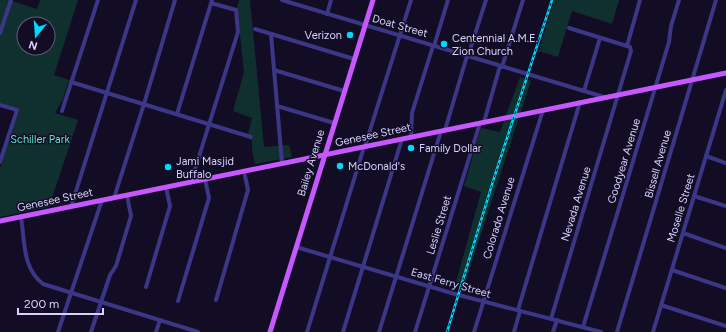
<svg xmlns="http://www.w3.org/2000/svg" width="726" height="332" font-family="Figtree,sans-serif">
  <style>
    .green { fill: #102f2f; fill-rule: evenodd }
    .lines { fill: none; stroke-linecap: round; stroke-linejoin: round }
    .minor { stroke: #3c3686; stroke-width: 4 }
    .major { stroke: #c758ff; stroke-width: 5 }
    .rail-casing { stroke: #00d9fc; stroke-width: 2.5 }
    .rail { stroke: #120d25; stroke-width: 1; stroke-dasharray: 3; stroke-linecap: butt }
    .poi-dot { fill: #00d9fc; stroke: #120d25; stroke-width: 1.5 }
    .labels { text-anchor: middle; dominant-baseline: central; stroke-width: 3; stroke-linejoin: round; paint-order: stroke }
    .street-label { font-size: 11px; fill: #d8d1ff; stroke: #120d25 }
    .poi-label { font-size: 11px; fill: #d8d1ff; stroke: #120d25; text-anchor: start }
    .park-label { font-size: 11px; fill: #56e5c7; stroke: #120d25 }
  </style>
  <rect width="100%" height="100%" fill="#120d25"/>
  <g class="green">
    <path d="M0,0H9L37,9L40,0H78L54,75L69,80L63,99L55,113L78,120L49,207L0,217V168L19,109L0,103ZM24,24H48V48H24Z"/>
    <polygon points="239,0 250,0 264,147 289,145 292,157 255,164 252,149 252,140 247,138 252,118 233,111 244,72 237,7"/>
    <polygon points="554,0 619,0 612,24 572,11 558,57 539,51"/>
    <polygon points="520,77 531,81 463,289 455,286 481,192 464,186 481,128 500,132"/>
  </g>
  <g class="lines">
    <g class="minor">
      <polyline points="282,0 604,97"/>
      <polyline points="327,14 331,0"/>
      <polyline points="569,28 627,46"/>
      <polyline points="255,29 354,59"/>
      <polyline points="0,33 11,0"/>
      <polyline points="271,34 282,163"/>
      <polyline points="434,46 448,0"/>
      <polyline points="468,56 486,0"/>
      <polyline points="502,67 523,0"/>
      <polyline points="274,70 344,91"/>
      <polyline points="71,82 251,137"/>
      <polyline points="584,91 600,38"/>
      <polyline points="0,105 17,110 0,162"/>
      <polyline points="277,106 334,123"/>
      <polyline points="62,111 98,0"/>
      <polyline points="177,114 212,0"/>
      <polyline points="484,122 500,66"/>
      <polyline points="445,130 467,56"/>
      <polyline points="411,137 412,113 433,46"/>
      <polyline points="365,146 411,0"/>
      <polyline points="706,156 726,163"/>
      <polyline points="191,182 238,32 236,10 211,3"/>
      <polyline points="694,196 726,206"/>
      <polyline points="114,198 144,104 175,0"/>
      <polyline points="71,207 136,0"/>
      <path d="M21,217C25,241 22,268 43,284L198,332"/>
      <polyline points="683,233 726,248"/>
      <polyline points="296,247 455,294 601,332"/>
      <polyline points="672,270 726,288"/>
      <polyline points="146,287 170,206 166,187"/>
      <polyline points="216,300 248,190 244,171"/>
      <polyline points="178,301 209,198 205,179"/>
      <polyline points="661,305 726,326"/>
      <polyline points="518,310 580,102"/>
      <polyline points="551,319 631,51 630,47 627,46 640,0"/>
      <polyline points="583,327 669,42 671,26 679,0"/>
      <polyline points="58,332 102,200"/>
      <polyline points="91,332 110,275 116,266 131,216 127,195"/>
      <polyline points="156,332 160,320"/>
      <polyline points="307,332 364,147"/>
      <polyline points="343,332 402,139"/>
      <polyline points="379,332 441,131"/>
      <polyline points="415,332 480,123"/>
      <polyline points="474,332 543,110"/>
      <polyline points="514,332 520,311"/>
      <polyline points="553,332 557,320"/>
      <polyline points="617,332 716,0"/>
      <polyline points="653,332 726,90"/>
    </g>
    <g class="major">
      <polyline points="0,221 726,73"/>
      <polyline points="270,332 373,0"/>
    </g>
    <g class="rail-casing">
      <polyline id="rail" points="447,332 494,178 552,0"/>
    </g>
    <use href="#rail" class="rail"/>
  </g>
  <g class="poi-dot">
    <circle cx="350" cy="35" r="4"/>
    <circle cx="444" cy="44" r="4"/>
    <circle cx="411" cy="148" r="4"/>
    <circle cx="340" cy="166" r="4"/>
    <circle cx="168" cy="167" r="4"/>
  </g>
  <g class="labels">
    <g class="street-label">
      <text transform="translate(400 26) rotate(16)">Doat Street</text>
      <text transform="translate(373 135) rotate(-12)">Genesee Street</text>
      <text transform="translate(624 161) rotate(-73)">Goodyear Avenue</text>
      <text transform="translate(311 163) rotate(-73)">Bailey Avenue</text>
      <text transform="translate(658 164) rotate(-74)">Bissell Avenue</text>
      <text transform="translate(55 200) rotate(-12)">Genesee Street</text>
      <text transform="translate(576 204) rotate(-73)">Nevada Avenue</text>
      <text transform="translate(681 208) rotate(-73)">Moselle Street</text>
      <text transform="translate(499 218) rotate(-73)">Colorado Avenue</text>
      <text transform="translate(439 225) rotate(-73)">Leslie Street</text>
      <text transform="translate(451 283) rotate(16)">East Ferry Street</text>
    </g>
    <g class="poi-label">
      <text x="342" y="35" text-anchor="end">Verizon</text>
      <text x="452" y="38">Centennial A.M.E.<tspan x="452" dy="13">Zion Church</tspan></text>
      <text x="419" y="148">Family Dollar</text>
      <text x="176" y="161">Jami Masjid<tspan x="176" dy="13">Buffalo</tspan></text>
      <text x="348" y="166">McDonald's</text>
    </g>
    <g class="park-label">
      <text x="40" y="139">Schiller Park</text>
    </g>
  </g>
  <g transform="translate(36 36) rotate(197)"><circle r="19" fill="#120d25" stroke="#615b7c"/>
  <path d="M0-3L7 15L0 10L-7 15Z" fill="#00d9fc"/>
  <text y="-6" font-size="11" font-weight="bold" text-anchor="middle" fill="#d8d1ff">N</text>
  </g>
  <path d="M18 308v6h85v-6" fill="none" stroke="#d8d1ff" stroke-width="2"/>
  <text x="24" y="308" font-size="12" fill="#d8d1ff" stroke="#120d25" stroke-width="3" paint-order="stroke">200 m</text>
</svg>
